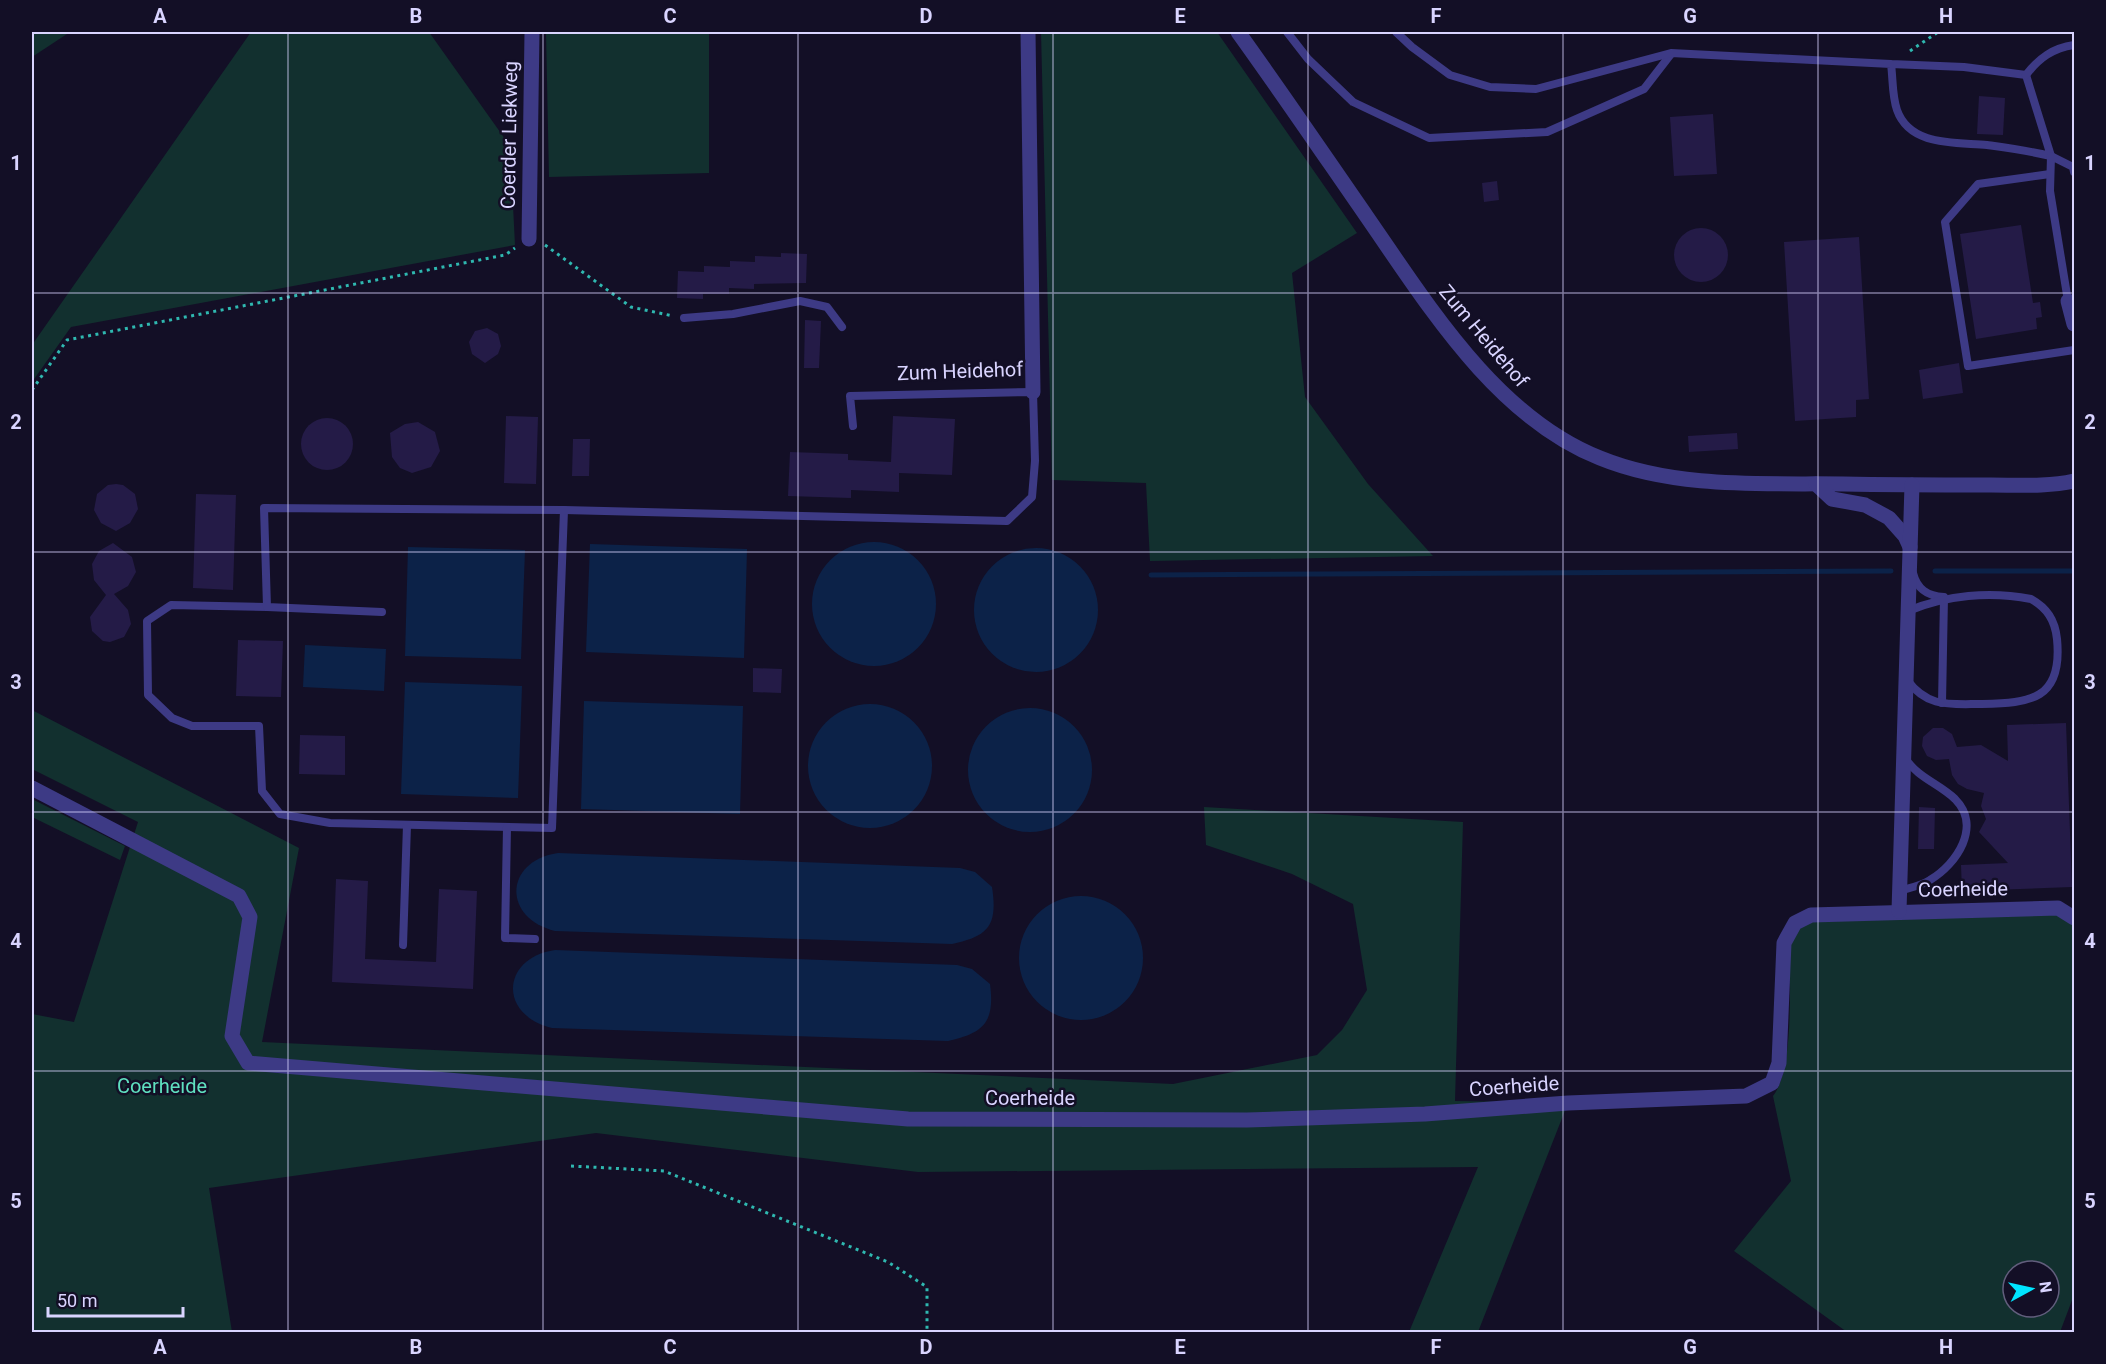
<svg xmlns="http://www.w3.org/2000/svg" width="2106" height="1364" font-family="Roboto,sans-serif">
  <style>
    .green { fill: #12302f; fill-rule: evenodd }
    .water { fill: #0c2248 }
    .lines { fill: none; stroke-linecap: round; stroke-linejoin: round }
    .stream { stroke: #0c2248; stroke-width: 5 }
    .building { fill: #241b47 }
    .path { stroke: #2fb8b0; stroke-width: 3; stroke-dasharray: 3 4.5; stroke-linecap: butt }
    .lane { stroke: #3d3a85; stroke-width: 8 }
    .street { stroke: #3d3a85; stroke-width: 15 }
    .grid { fill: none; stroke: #d9d4ff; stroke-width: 1.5; stroke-opacity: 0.55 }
    .labels { text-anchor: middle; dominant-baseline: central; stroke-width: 5; stroke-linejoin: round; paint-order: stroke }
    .street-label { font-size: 20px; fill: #d9d4ff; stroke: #130f26 }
    .park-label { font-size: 20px; fill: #5fe0c0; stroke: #130f26 }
    .neatline { fill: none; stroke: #d9d4ff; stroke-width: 2 }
    .grid-label { font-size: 20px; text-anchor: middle; font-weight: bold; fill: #d9d4ff }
  </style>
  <rect width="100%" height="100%" fill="#130f26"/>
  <g class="green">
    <polygon points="32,32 70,32 32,57"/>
    <polygon points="251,32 429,32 510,146 515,245 71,327 32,382 32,345"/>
    <polygon points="546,32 709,32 709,173 549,177"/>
    <polygon points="1041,32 1217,32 1357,233 1292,273 1305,397 1368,484 1433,556 1150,561 1146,483 1052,480"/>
    <polygon points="32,710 299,848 262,1042 1173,1084 1317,1055 1342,1030 1367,990 1353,904 1292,874 1206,845 1204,807 1463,822 1455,1101 1568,1103 1478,1332 1409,1332 1478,1167 918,1172 596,1133 209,1188 232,1332 32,1332 32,1014 74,1022 138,822 32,769"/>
    <polygon points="32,799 125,846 120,860 32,817"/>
    <path d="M2074,914V1295L2060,1332H1847L1734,1251L1791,1181L1773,1096C1795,1067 1789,981 1790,943L1796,930L1805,922ZM2013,1271H2049V1307H2013Z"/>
  </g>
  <g class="water">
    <circle cx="874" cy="604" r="62"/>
    <polygon points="590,544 747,549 744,658 586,652"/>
    <polygon points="408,547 525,550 521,659 405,656"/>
    <circle cx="1036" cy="610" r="62"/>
    <polygon points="305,645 386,649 384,691 303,687"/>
    <polygon points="405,682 522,686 518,798 401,794"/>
    <polygon points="584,701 743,706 740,814 581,809"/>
    <circle cx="870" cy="766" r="62"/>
    <circle cx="1030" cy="770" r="62"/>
    <path d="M558,853L960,868L975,872L992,887C998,926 988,936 952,944L555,931C502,918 504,861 558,853Z"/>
    <circle cx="1081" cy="958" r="62"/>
    <path d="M555,950L957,965L972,969L990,984C995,1022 984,1033 948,1041L552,1028C498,1015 501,958 555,950Z"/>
  </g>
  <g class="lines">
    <g class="stream">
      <polyline points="1935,571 2074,571"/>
      <polyline points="1151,575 1891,571"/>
    </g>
  </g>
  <g class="building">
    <polygon points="1979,96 2005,98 2003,135 1977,134"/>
    <polygon points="1713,114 1717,174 1674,176 1670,117"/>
    <polygon points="1497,181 1499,200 1484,202 1482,183"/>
    <polygon points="2021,225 2033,303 2040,302 2042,317 2036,318 2037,329 1976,339 1960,234"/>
    <circle cx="1701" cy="255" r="27"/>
    <polygon points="1859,237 1869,399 1856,400 1856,417 1795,421 1784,242"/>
    <polygon points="781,253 807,254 806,283 754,284 754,289 729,288 729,294 703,294 703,299 677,298 678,271 704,272 704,266 730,267 730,261 755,262 755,256 781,257"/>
    <polygon points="805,320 821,321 819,368 804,368"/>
    <polygon points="487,328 498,334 501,346 498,354 485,363 472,354 469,342 475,331"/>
    <polygon points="1959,363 1963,393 1923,399 1919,370"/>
    <polygon points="506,416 538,417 536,484 504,483"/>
    <polygon points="893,416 955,419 952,475 899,473 899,492 851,490 851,498 788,496 790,452 848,454 848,460 891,462"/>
    <circle cx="327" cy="444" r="26"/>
    <polygon points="418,422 435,432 440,451 431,467 412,473 400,468 392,457 390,433 405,424"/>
    <polygon points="1737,433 1738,449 1689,452 1688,436"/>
    <polygon points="573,439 590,439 589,476 572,476"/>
    <polygon points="116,484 123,485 135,494 138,509 130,523 116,531 101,523 94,510 97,494 108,485"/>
    <polygon points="196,494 236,495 233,590 193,588"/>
    <polygon points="113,543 132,557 136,572 128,586 114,594 128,610 131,624 124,637 110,642 103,641 92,631 90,617 106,595 94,580 92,564 99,551"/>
    <polygon points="238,640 283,641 281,697 236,696"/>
    <polygon points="753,668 782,669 781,693 753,692"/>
    <polygon points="2066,723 2072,887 1962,891 1961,865 2008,863 1979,832 1986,819 1981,806 1984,793 1967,789 1958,784 1952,775 1949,759 1936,760 1927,756 1922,746 1923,737 1933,728 1943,728 1952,734 1957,747 1981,745 2008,761 2007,725"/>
    <polygon points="300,735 345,736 345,775 299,774"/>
    <polygon points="1919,807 1935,808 1934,849 1918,849"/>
    <polygon points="336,879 368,881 365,959 436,962 439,889 477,891 473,989 332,982"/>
  </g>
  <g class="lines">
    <g class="path">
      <polyline points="1910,51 1938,32"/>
      <polyline points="545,245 631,307 673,316"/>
      <polyline points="32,390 67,340 505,255 515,248"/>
      <polyline points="571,1166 664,1171 888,1262 927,1287 927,1332"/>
    </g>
    <g class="lane">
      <polyline points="1287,32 1308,59 1353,102 1429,138 1547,132 1644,89 1671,54"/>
      <path d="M1396,32L1412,47L1450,75L1490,87L1536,89L1671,53L1891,64C1893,79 1892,96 1897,110C1910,147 1957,142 1987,145C2008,148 2030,151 2051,156L2026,75L1964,67L1891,64"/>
      <path d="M2026,75C2039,58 2053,48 2074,45"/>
      <polyline points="2050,174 1978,184 1945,222 1968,366 2074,350"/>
      <polyline points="2068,301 2050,191 2051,156 2073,167 2074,172"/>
      <polyline points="684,318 733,314 800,301 827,307 842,327"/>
      <path d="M1913,573C1917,589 1927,596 1944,597L1942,703"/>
      <polyline points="267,607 171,605 147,621 148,695 172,718 192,726 259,726 262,791 280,814 330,823 552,828 564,510"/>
      <polyline points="382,612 267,607 264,508 564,510 1007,521 1032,497 1035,461 1033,392 850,396 853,426"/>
      <path d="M1907,680C1928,708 1949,704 1982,704C2030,703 2063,700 2057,639C2055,620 2047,608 2031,599C1990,591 1946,595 1908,611"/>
      <polyline points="507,827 505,938 535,939"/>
      <path d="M1899,891C1909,888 1921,886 1930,880C1957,864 1982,826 1955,799C1938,783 1918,778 1905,758"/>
      <polyline points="403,945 407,825"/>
    </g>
    <g class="street">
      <polyline points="1028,32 1033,392"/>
      <path d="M1238,32C1282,93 1324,155 1367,217C1428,305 1496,417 1600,458C1676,489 1764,483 1844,484C1893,485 1942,485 1991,485C2019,485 2047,487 2074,481"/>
      <polyline points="529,239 532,32"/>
      <polyline points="2068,301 2074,324"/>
      <polyline points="1816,484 1832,499 1865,505 1889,518 1905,536 1910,547"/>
      <polyline points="32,788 239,896 250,917 232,1036 248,1063 908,1119 1247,1120 1425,1114 1568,1103 1746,1096 1772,1083 1779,1063 1784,943 1795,923 1811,915 2058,908 2074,918"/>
      <polyline points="1899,911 1912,485"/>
    </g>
  </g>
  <path class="grid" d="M288,32V1332M543,32V1332M798,32V1332M1053,32V1332M1308,32V1332M1563,32V1332M1818,32V1332M32,293H2074M32,552H2074M32,812H2074M32,1071H2074"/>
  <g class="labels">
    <g class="street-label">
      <text transform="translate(509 135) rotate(-89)">Coerder Liekweg</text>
      <text transform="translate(1484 336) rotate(50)">Zum Heidehof</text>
      <text transform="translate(960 371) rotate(-2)">Zum Heidehof</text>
      <text transform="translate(1963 889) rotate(-1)">Coerheide</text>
      <text transform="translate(1514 1086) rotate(-4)">Coerheide</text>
      <text x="1030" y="1098">Coerheide</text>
    </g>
    <g class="park-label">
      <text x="162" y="1086">Coerheide</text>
    </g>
  </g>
  <rect width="2106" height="1364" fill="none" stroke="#130f26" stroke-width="66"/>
  <g transform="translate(2031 1289) rotate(82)"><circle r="28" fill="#130f26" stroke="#625e7d" stroke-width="1.5"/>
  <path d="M0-4.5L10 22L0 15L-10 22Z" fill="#00e5ff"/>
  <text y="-9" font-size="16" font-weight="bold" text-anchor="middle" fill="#d9d4ff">N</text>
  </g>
  <path d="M48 1307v9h135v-9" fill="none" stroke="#d9d4ff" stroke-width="3"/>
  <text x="57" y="1307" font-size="18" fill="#d9d4ff" stroke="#130f26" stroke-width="4.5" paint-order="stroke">50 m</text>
  <rect x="33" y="33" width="2040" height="1298" class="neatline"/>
  <g class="grid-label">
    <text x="160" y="23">A</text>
    <text x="416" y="23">B</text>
    <text x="670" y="23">C</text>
    <text x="926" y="23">D</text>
    <text x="1180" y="23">E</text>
    <text x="1436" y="23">F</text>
    <text x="1690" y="23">G</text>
    <text x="1946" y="23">H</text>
    <text x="16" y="170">1</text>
    <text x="2090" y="170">1</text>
    <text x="16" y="429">2</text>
    <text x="2090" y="429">2</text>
    <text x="16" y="689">3</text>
    <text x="2090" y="689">3</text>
    <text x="16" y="948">4</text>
    <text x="2090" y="948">4</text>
    <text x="16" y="1208">5</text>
    <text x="2090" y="1208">5</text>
    <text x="160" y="1354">A</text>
    <text x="416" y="1354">B</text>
    <text x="670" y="1354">C</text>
    <text x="926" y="1354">D</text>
    <text x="1180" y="1354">E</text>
    <text x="1436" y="1354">F</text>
    <text x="1690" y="1354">G</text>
    <text x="1946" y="1354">H</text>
  </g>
</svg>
